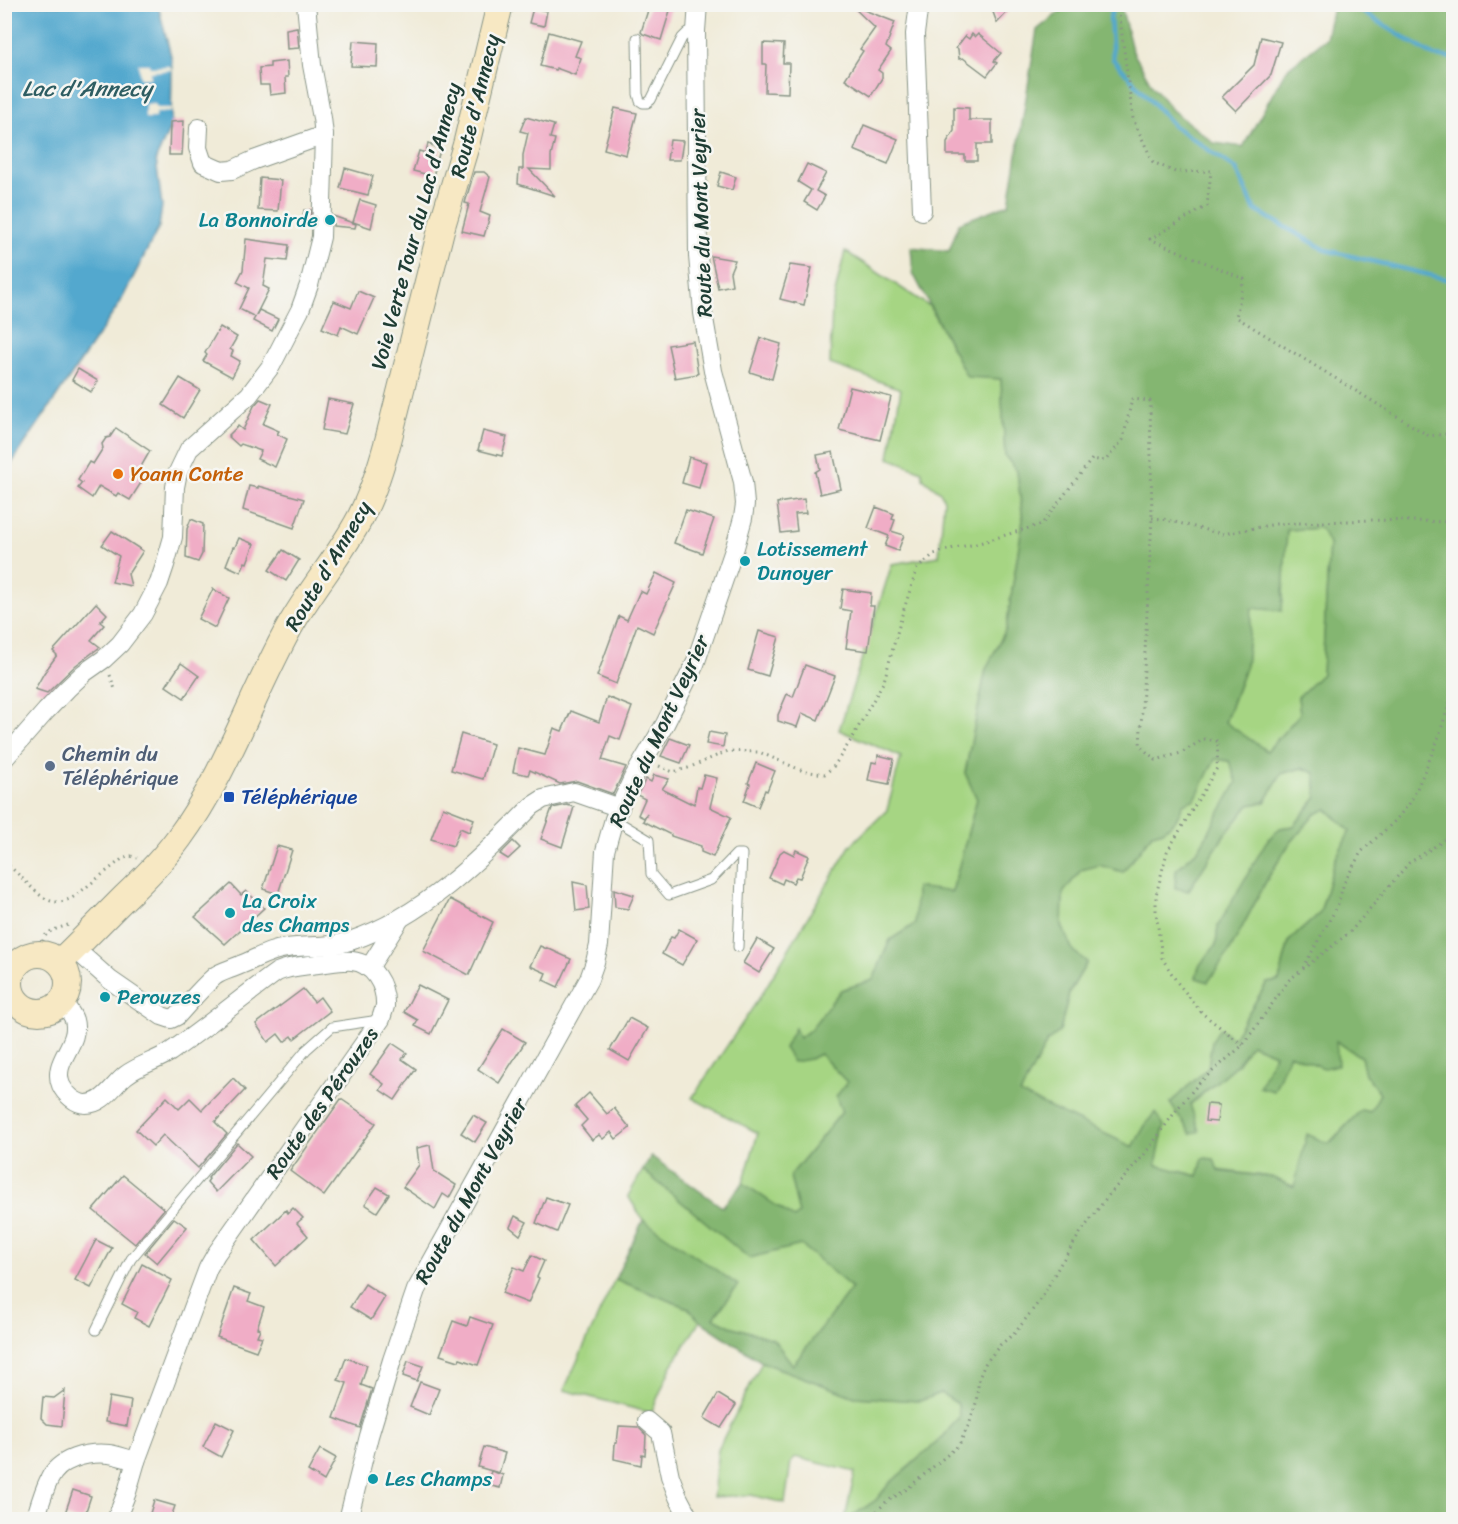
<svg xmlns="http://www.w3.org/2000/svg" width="1458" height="1524" font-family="Sriracha,sans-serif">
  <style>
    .green { fill: #a6d583; stroke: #62895c; stroke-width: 1.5 }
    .forest { fill: #84b671; stroke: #527a52; stroke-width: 1.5; fill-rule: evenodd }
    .water { fill: #52a8ce; stroke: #387281; stroke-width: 1.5 }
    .pier { fill: #f0ebd8 }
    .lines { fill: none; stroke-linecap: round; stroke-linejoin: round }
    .stream { stroke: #52a8ce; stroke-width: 4.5 }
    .building { fill: #f0adc6 }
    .lane-casing { stroke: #889486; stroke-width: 11 }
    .street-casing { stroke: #889486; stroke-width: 20 }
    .secondary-casing { stroke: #889486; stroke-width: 28 }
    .path { stroke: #889486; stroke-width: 3; stroke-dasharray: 1.5 4.5; stroke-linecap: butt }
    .lane { stroke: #fff; stroke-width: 9 }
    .street { stroke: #fff; stroke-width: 18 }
    .secondary { stroke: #f7e8c3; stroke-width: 26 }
    .culture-dot { fill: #0f9aa8; stroke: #f6f6f2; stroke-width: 2 }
    .food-dot { fill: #e8710a; stroke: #f6f6f2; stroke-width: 2 }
    .service-dot { fill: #5c6f8a; stroke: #f6f6f2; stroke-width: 2 }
    .transit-dot { fill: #1a4fb4; stroke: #f6f6f2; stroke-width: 2 }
    .labels { text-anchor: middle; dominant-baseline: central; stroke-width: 5; stroke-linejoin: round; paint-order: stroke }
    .street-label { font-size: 21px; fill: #1f3d34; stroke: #f6f6f2 }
    .culture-label { font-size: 21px; fill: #0d838f; stroke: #f6f6f2; text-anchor: start }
    .food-label { font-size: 21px; fill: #c56008; stroke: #f6f6f2; text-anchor: start }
    .service-label { font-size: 21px; fill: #4e5e75; stroke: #f6f6f2; text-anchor: start }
    .transit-label { font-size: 21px; fill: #164399; stroke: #f6f6f2; text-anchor: start }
    .water-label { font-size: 22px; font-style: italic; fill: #2e5d62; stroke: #f6f6f2 }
  </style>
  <rect width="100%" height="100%" fill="#f6f6f2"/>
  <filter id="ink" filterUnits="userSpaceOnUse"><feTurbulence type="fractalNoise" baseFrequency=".0167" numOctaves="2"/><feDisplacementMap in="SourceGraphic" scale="12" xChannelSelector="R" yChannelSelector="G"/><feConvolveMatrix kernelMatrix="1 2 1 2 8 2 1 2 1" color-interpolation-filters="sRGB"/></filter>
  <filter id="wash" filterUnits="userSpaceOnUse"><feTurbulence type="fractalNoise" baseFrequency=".008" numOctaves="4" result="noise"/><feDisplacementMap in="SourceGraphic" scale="24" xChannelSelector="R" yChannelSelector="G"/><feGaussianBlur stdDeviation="1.35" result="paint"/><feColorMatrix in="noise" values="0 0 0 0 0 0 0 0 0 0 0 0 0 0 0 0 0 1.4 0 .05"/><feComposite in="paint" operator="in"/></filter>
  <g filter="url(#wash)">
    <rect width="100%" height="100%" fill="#f0ebd8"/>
    <g class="green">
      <polygon points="845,251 929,306 967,376 1001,379 1005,456 1017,471 1023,520 1006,629 986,669 965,773 977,799 952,892 915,924 890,940 873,980 841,990 810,1030 798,1038 795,1029 784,1048 810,1059 820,1054 847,1082 842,1112 790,1176 799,1214 794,1218 743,1183 758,1133 692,1098 762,994 850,846 887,810 901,757 839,730 892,564 939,556 944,500 940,492 923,478 922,471 889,458 901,389 830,364 832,306"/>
      <polygon points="1320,528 1329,544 1322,674 1298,697 1300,714 1267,751 1225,723 1246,665 1252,607 1282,610 1287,530"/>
      <polygon points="1215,759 1229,761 1238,782 1199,849 1176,870 1188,891 1224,836 1249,805 1265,802 1281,774 1302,768 1315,773 1317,797 1294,826 1280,828 1218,926 1216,945 1199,966 1196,977 1208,981 1229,952 1269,876 1288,846 1315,814 1326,809 1350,831 1335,860 1320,913 1289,941 1279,981 1267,983 1233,1038 1220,1029 1212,1041 1208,1068 1170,1103 1180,1116 1198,1131 1190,1105 1237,1064 1251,1044 1275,1054 1260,1087 1289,1054 1324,1067 1336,1040 1361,1057 1365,1074 1380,1094 1370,1112 1361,1110 1328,1144 1295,1187 1271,1177 1218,1170 1213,1159 1203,1158 1199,1176 1155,1165 1164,1126 1147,1122 1133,1147 1020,1094 1047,1042 1060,1031 1069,993 1087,963 1073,951 1062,926 1063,893 1081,870 1099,865 1123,872 1152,834 1163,831 1176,820 1183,804 1195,799"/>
      <polygon points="643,1170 749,1258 801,1245 852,1288 793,1366 773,1339 730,1326 714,1318 737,1285 643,1220 628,1196"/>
      <polygon points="615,1279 688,1308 700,1321 671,1367 651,1413 564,1390"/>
      <polygon points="762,1362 855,1397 920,1401 941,1393 958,1404 959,1417 943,1437 889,1484 876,1500 848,1519 845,1519 855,1472 795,1457 791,1462 785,1503 751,1495 713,1497 718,1449"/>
    </g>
    <path class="forest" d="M1068,5H1107L1122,10L1132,50L1152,85L1172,110L1214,143L1243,147L1286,70L1326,38L1333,7L1326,5H1453V1519H848L876,1500L889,1484L943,1437L959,1417L958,1404L941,1393L920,1401L855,1397L762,1362L700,1321L688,1308L615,1279L643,1220L738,1285L714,1318L730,1326L773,1339L793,1365L852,1288L801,1245L749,1258L643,1170L651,1156L722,1207L743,1183L794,1218L799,1214L790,1176L842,1112L836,1097L847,1082L820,1054L810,1059L793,1062L784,1048L795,1028L799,1038L810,1030L841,990L873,980L890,940L915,924L916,887L952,892L977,799L965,773L986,669L1006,629L1023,520L1017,471L1005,456L1001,379L967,377L913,273L911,247L949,251L959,223L1009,204L1037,30ZM1320,528L1329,544L1322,674L1298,697L1300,714L1267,751L1225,722L1246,665L1252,608L1282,611L1287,530ZM1215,759L1229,761L1237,782L1199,849L1176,870L1175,888L1188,891L1224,836L1249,805L1265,802L1281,774L1302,768L1315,773L1317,797L1294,826L1280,828L1266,842L1218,926L1216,945L1199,966L1196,978L1208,982L1229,952L1269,876L1288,846L1315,814L1327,809L1350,831L1335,860L1320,913L1289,941L1279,981L1267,983L1233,1038L1220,1028L1212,1041L1208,1068L1170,1103L1191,1134L1199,1131L1190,1104L1237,1064L1251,1044L1275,1054L1259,1087L1274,1091L1289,1054L1324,1068L1338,1065L1336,1041L1361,1057L1365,1074L1380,1094L1370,1112L1361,1110L1329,1144L1307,1134L1294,1187L1271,1177L1218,1171L1214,1159L1203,1158L1198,1176L1156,1165L1164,1126L1156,1112L1147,1122L1133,1147L1020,1094L1047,1042L1060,1031L1069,993L1087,962L1073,951L1062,926L1063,893L1081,870L1099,865L1123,872L1152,834L1163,831L1176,820L1183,804L1195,799Z"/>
    <polygon class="water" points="5,5 158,5 171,56 172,70 171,126 156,159 162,206 159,227 120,303 5,473"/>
    <g class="pier">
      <polygon points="138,64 149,64 150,67 170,66 172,70 150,72 150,78 140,78"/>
      <polygon points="145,104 155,104 157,108 171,108 171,112 156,113 155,118 145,118"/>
    </g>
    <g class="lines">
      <g class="stream">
        <polyline points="1115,4 1110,17 1113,59 1173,125 1236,169 1255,210 1326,250 1454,281"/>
        <polyline points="1344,4 1358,9 1434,56 1454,58"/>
      </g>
    </g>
    <g id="blocks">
      <g class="building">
        <polygon points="650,4 672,4 661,40 643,34 641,32"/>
        <polygon points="990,4 1015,4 997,23"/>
        <polygon points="851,5 895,22 886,47 891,51 878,70 882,73 882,78 871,96 845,79 863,51 860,49 875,28"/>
        <polygon points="533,8 547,11 544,26 529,23"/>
        <polygon points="297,27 299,48 287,49 286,29"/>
        <polygon points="549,32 581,41 575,56 581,58 575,75 556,68 556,70 540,66"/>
        <polygon points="972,34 975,37 978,34 1001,53 994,61 997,63 987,76 963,58 959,59 958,49 956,48 965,36 969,39"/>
        <polygon points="1261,37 1281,42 1271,75 1236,111 1222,97 1254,65"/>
        <polygon points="353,41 378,43 377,67 351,66"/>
        <polygon points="763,43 784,44 783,63 789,63 788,93 765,92 766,64 763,64"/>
        <polygon points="287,61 288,77 285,77 286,93 270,95 269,85 260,85 259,68 270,67 270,63"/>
        <polygon points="954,107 969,108 969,120 992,120 992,144 977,144 977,161 965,161 965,155 947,155 947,142 954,131"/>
        <polygon points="615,108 637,113 626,155 604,149"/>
        <polygon points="526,117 554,125 550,138 555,139 551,156 551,170 529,169 555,196 518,184 519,169 523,169 523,155 528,133 520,131"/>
        <polygon points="184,121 182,155 169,155 170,122"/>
        <polygon points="864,125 898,139 888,164 854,150"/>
        <polygon points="670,140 683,141 680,160 667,160"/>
        <polygon points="428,143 440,150 433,176 413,171 419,151 426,153"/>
        <polygon points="807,164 826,173 816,191 825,196 817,210 804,202 811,190 798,182"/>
        <polygon points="345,168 373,176 368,195 340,188"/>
        <polygon points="474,172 484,172 490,177 480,212 490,216 484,236 462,231 469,204 465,203"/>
        <polygon points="721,172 736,177 732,190 717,186"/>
        <polygon points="260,178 281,180 278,211 258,210"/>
        <polygon points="360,200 376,205 371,228 353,222"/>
        <polygon points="304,210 311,210 310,224 302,224"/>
        <polygon points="333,216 356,224 355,228 333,226"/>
        <polygon points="246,239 289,245 287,261 267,259 263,286 269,289 255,317 239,309 249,288 237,282 243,270"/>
        <polygon points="711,256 735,260 730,272 732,285 718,288"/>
        <polygon points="790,265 812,268 804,305 780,299"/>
        <polygon points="358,291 374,298 358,334 341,326 338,335 322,328 334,301 351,308"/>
        <polygon points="259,310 278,319 272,331 253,321"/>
        <polygon points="220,327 237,337 230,349 233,351 231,356 240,361 232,377 203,361 207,355 205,353"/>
        <polygon points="761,338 781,344 772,379 750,372"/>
        <polygon points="693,341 698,374 675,378 668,345"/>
        <polygon points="78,369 98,381 91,392 72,380"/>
        <polygon points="180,378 200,390 183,418 163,405"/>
        <polygon points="850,387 891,397 880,440 839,430"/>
        <polygon points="260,399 272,404 263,424 279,431 277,434 287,439 275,467 257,459 261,451 241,444 239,446 228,436 238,426 243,430 254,406"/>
        <polygon points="328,399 354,404 345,434 322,430"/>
        <polygon points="116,428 150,451 139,470 146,475 130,500 118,493 116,496 99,486 92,498 78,488 82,483 78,480 89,462 93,464 103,448 102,444 106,438 110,437"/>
        <polygon points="483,431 507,437 502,456 478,450"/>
        <polygon points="833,452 841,489 820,494 815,472 820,469 817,455"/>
        <polygon points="689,457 706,462 699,488 682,483"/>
        <polygon points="249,486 258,488 258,486 304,499 294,528 243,510"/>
        <polygon points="804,499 806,513 795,514 797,531 781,533 777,503"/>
        <polygon points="876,507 894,514 892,519 895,520 891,531 904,535 898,551 885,546 889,536 868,528"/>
        <polygon points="686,510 714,519 702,553 674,543"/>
        <polygon points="191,519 203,524 202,554 198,562 186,558 187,529"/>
        <polygon points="112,531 143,551 128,574 131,586 112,582 119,556 102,545"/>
        <polygon points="239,538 254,544 247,563 245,562 241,572 226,565 233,547 235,547"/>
        <polygon points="283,550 299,560 286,581 269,570"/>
        <polygon points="656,573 676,583 653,633 637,625 616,684 597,676 619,616 627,620 640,591 646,594"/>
        <polygon points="213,589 229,598 215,628 198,619"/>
        <polygon points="843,589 871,593 870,606 874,606 868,651 846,648 851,611 840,609"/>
        <polygon points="96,603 107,614 100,622 104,625 91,640 100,647 76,665 47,693 35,689 44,673 57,655 53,651"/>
        <polygon points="759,631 779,637 768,676 748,670"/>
        <polygon points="181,663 199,676 184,698 166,686"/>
        <polygon points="805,665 835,676 818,720 802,713 797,727 778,721 778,715 787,694 793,697"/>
        <polygon points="607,697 632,707 620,740 610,736 602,760 626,767 613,794 577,781 560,784 530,770 528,775 513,772 518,748 545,755 554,728 562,731 571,711 599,722"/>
        <polygon points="709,732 725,735 723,747 706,744"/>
        <polygon points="461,734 493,744 483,779 451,770"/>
        <polygon points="670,738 689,745 681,763 661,756"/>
        <polygon points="878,755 894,759 889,784 868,780 872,762 877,763"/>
        <polygon points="756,763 775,771 767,791 765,790 758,807 744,801 750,784 748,783"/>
        <polygon points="654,775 669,779 662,789 690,803 690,802 694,804 697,787 700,788 704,775 717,778 710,807 731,817 713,857 701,852 701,846 671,836 671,835 643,821 647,813 644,818 638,815 645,799 637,795 646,779 651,782"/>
        <polygon points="567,805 574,807 562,847 541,839 552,808"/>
        <polygon points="443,807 474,819 469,832 460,828 453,846 431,839"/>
        <polygon points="513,841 520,848 508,859 500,854"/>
        <polygon points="277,846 292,850 278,894 263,889"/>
        <polygon points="784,850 794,855 796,850 809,856 800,878 796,877 793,883 784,879 782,884 769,878 780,853"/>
        <polygon points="573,882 587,885 589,909 576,911"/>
        <polygon points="231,884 241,895 246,891 264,908 225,944 195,917"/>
        <polygon points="614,889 634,895 628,909 615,907"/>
        <polygon points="450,899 493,922 469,975 423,951"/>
        <polygon points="679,929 697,939 682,965 662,954 671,937 674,938"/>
        <polygon points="757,939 774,949 759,973 743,963"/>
        <polygon points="540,946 547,949 547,948 571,959 558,987 543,980 546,973 530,966"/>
        <polygon points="418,985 448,1000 431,1034 415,1026 418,1020 404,1012"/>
        <polygon points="303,989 314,1002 320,997 330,1011 294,1039 292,1036 284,1042 278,1034 268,1042 256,1024"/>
        <polygon points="629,1018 648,1028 629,1061 610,1050"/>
        <polygon points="503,1029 525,1042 499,1083 478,1069"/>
        <polygon points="392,1043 407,1053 402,1059 416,1069 395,1100 380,1090 384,1084 370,1074"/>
        <polygon points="233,1078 245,1090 215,1122 227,1134 198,1168 163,1135 153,1146 136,1130 167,1097 179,1109 190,1098 202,1110"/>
        <polygon points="589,1093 607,1114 614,1108 630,1128 616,1139 611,1132 603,1139 599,1135 592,1140 581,1126 587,1120 575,1106"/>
        <polygon points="341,1099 376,1123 324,1196 290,1171"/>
        <polygon points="1207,1104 1219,1105 1217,1122 1205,1121"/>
        <polygon points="473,1115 487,1123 475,1142 461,1133"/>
        <polygon points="237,1143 251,1156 216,1192 207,1182 209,1179 208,1178"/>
        <polygon points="430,1145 434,1171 456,1185 449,1198 443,1194 435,1209 403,1187 419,1165 417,1148"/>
        <polygon points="123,1175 164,1209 135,1244 93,1210"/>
        <polygon points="377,1187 389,1194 377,1212 365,1204"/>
        <polygon points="546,1197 568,1205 557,1232 536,1223"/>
        <polygon points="293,1208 303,1218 297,1223 308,1236 276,1266 254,1240 286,1210 288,1213"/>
        <polygon points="515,1216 527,1222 520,1235 510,1227"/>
        <polygon points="174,1218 187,1227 157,1263 145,1253"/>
        <polygon points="96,1240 112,1248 91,1288 75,1280"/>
        <polygon points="532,1255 544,1261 537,1277 539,1278 528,1303 502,1293 514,1267 524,1271"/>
        <polygon points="142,1264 172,1280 149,1326 134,1318 137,1312 122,1304"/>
        <polygon points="365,1284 385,1297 371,1320 350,1307"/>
        <polygon points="234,1288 251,1294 248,1301 264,1307 257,1328 260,1329 257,1336 262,1337 256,1351 217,1337"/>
        <polygon points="470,1317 493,1325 478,1365 460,1359 459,1361 440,1355 453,1321 467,1326"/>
        <polygon points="346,1358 367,1365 361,1385 372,1389 360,1428 334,1418 347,1383 338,1380"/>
        <polygon points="408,1361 423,1366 417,1381 403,1376"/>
        <polygon points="420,1382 439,1389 429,1415 410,1407"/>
        <polygon points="65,1390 62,1426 47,1424 41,1418 43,1397 54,1398"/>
        <polygon points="718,1394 736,1405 721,1428 704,1418"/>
        <polygon points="109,1397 131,1401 127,1426 105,1422"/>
        <polygon points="216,1421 234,1430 221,1457 203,1447"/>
        <polygon points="619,1426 638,1427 646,1435 645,1455 642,1454 641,1465 614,1459 615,1443 617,1443"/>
        <polygon points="484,1447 505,1453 499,1473 478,1467"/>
        <polygon points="320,1449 336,1458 324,1481 308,1471"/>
        <polygon points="491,1471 503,1475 500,1488 487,1485"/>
        <polygon points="73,1490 91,1496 83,1520 75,1520 64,1516"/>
        <polygon points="154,1500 175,1506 170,1520 148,1520"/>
      </g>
    </g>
  </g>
  <g filter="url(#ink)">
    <use href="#blocks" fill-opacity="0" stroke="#889486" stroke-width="1.5"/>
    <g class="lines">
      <g class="lane-casing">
        <g id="lane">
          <polyline points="637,38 638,94 640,101 643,103 647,103 651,100 682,38 688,32 696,31"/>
          <polyline points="614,819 649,840 651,874 669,895 711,880 736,854 742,854 738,947"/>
          <polyline points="96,1330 131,1259 306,1050 332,1027 379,1020"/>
        </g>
      </g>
      <g class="street-casing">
        <g id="street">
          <polyline points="919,4 915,34 922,211"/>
          <polyline points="199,128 198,148 203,163 221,171 232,170 254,160 324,135"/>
          <polyline points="4,759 46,711 67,689 84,673 104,659 120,644 143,614 159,583 165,565 173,537 175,487 178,472 189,449 249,395 271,366 300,310 309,285 321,237 324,135 322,118 312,65 306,4"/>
          <path d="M74,948L110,980L162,1016L171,1019L177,1016C189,1003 201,988 215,976C222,971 232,969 240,965C256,959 269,950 287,948C308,945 330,948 350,941C423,917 480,859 532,806L543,799L574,792L620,808"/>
          <polyline points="4,957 17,963"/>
          <polyline points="369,968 400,919"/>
          <path d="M62,1001C66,1007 72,1013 74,1020C81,1044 51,1061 61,1085C65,1094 76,1104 86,1104C104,1104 113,1085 126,1075C139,1065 156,1061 170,1052C207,1027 241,998 277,972C290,966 304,966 318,964C329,963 341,960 352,961C373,963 386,985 385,1006C384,1010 382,1015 381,1019L216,1254L208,1268L136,1461L127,1492L116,1520"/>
          <polyline points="647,1421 661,1433 670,1476 678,1497 690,1520"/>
          <path d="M35,1520C39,1507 43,1492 49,1480C59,1458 87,1452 109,1454C118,1455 127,1459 136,1461"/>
          <polyline points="348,1520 369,1436 392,1360 416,1290 589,979 595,962 599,945 605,851 614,819 633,778 665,724 695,664 735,547 743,518 745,504 743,482 713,371 703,313 701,290 698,256 696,31 698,4"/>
        </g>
      </g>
      <g class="secondary-casing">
        <g id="secondary">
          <circle cx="39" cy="983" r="29"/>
          <path d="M60,962C82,941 103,919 124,898C144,879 163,860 179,838C226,774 251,697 289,628C310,590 340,556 360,518C373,493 381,467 388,441L442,226L466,145L500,4"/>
        </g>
      </g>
      <g class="path">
        <polyline points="1118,4 1133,119 1153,162 1175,172 1211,171 1207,206 1150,239 1244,279 1236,317 1429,436 1454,433"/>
        <polyline points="1152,518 1163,519 1222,534 1276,524 1371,520 1454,522"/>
        <polyline points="110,675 116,692"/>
        <polyline points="659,766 673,772 688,768 728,751 759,752 803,771 825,774 834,766 851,740 884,681 902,615 917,569 934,554 954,548 976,544 1042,524 1092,459 1105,461 1123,440 1132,399 1150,401 1152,518 1140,746 1156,760 1181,753 1204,739 1218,741 1217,768 1167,852 1156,895 1156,912 1162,958 1177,982 1203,1014 1243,1045"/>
        <path d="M4,862C12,868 19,875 26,882C41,897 53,910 75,896L122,859L131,856L137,858"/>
        <path d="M41,953C42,931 49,932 68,925"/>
        <polyline points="1303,968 1337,907 1344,883 1361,852 1395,821 1409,804 1416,791 1437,742 1454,689"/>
        <polyline points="4,983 10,982"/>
        <polyline points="868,1520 886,1502 907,1489 959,1445 970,1422 976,1403 979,1378 985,1364 1000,1345 1015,1333 1041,1299 1061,1263 1081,1232 1107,1197 1144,1155 1178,1108 1200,1082 1243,1045 1289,980 1350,932 1409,863 1443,841 1454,831"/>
      </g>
      <use href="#lane" class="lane"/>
      <use href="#street" class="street"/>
      <use href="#secondary" class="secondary"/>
    </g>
  </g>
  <g class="culture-dot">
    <circle cx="330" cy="220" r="6"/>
    <circle cx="745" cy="561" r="6"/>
    <circle cx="230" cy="913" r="6"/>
    <circle cx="105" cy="997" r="6"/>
    <circle cx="373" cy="1479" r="6"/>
  </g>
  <circle class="food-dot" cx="118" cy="474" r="6"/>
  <circle class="service-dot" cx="50" cy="766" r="6"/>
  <rect class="transit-dot" x="223" y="791" width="12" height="12" rx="3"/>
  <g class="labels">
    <g class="street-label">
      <text transform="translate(475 106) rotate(-76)">Route d'Annecy</text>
      <text transform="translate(701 213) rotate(-92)">Route du Mont Veyrier</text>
      <text transform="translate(416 226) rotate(-75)">Voie Verte Tour du Lac d'Annecy</text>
      <text transform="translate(328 566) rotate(-59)">Route d'Annecy</text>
      <text transform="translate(659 731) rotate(-65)">Route du Mont Veyrier</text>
      <text transform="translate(322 1103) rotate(-55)">Route des Pérouzes</text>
      <text transform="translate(471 1191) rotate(-61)">Route du Mont Veyrier</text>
    </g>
    <g class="culture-label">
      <text x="318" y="220" text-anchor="end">La Bonnoirde</text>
      <text x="757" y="549">Lotissement<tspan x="757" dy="24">Dunoyer</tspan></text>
      <text x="242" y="901">La Croix<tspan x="242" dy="24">des Champs</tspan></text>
      <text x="117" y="997">Perouzes</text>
      <text x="385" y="1479">Les Champs</text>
    </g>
    <g class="food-label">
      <text x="130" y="474">Yoann Conte</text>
    </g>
    <g class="service-label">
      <text x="62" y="754">Chemin du<tspan x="62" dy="24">Téléphérique</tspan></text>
    </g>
    <g class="transit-label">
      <text x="241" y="797">Téléphérique</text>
    </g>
    <g class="water-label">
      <text x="87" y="88">Lac d'Annecy</text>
    </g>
  </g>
  <rect width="1458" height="1524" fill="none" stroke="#f6f6f2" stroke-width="24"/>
</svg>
